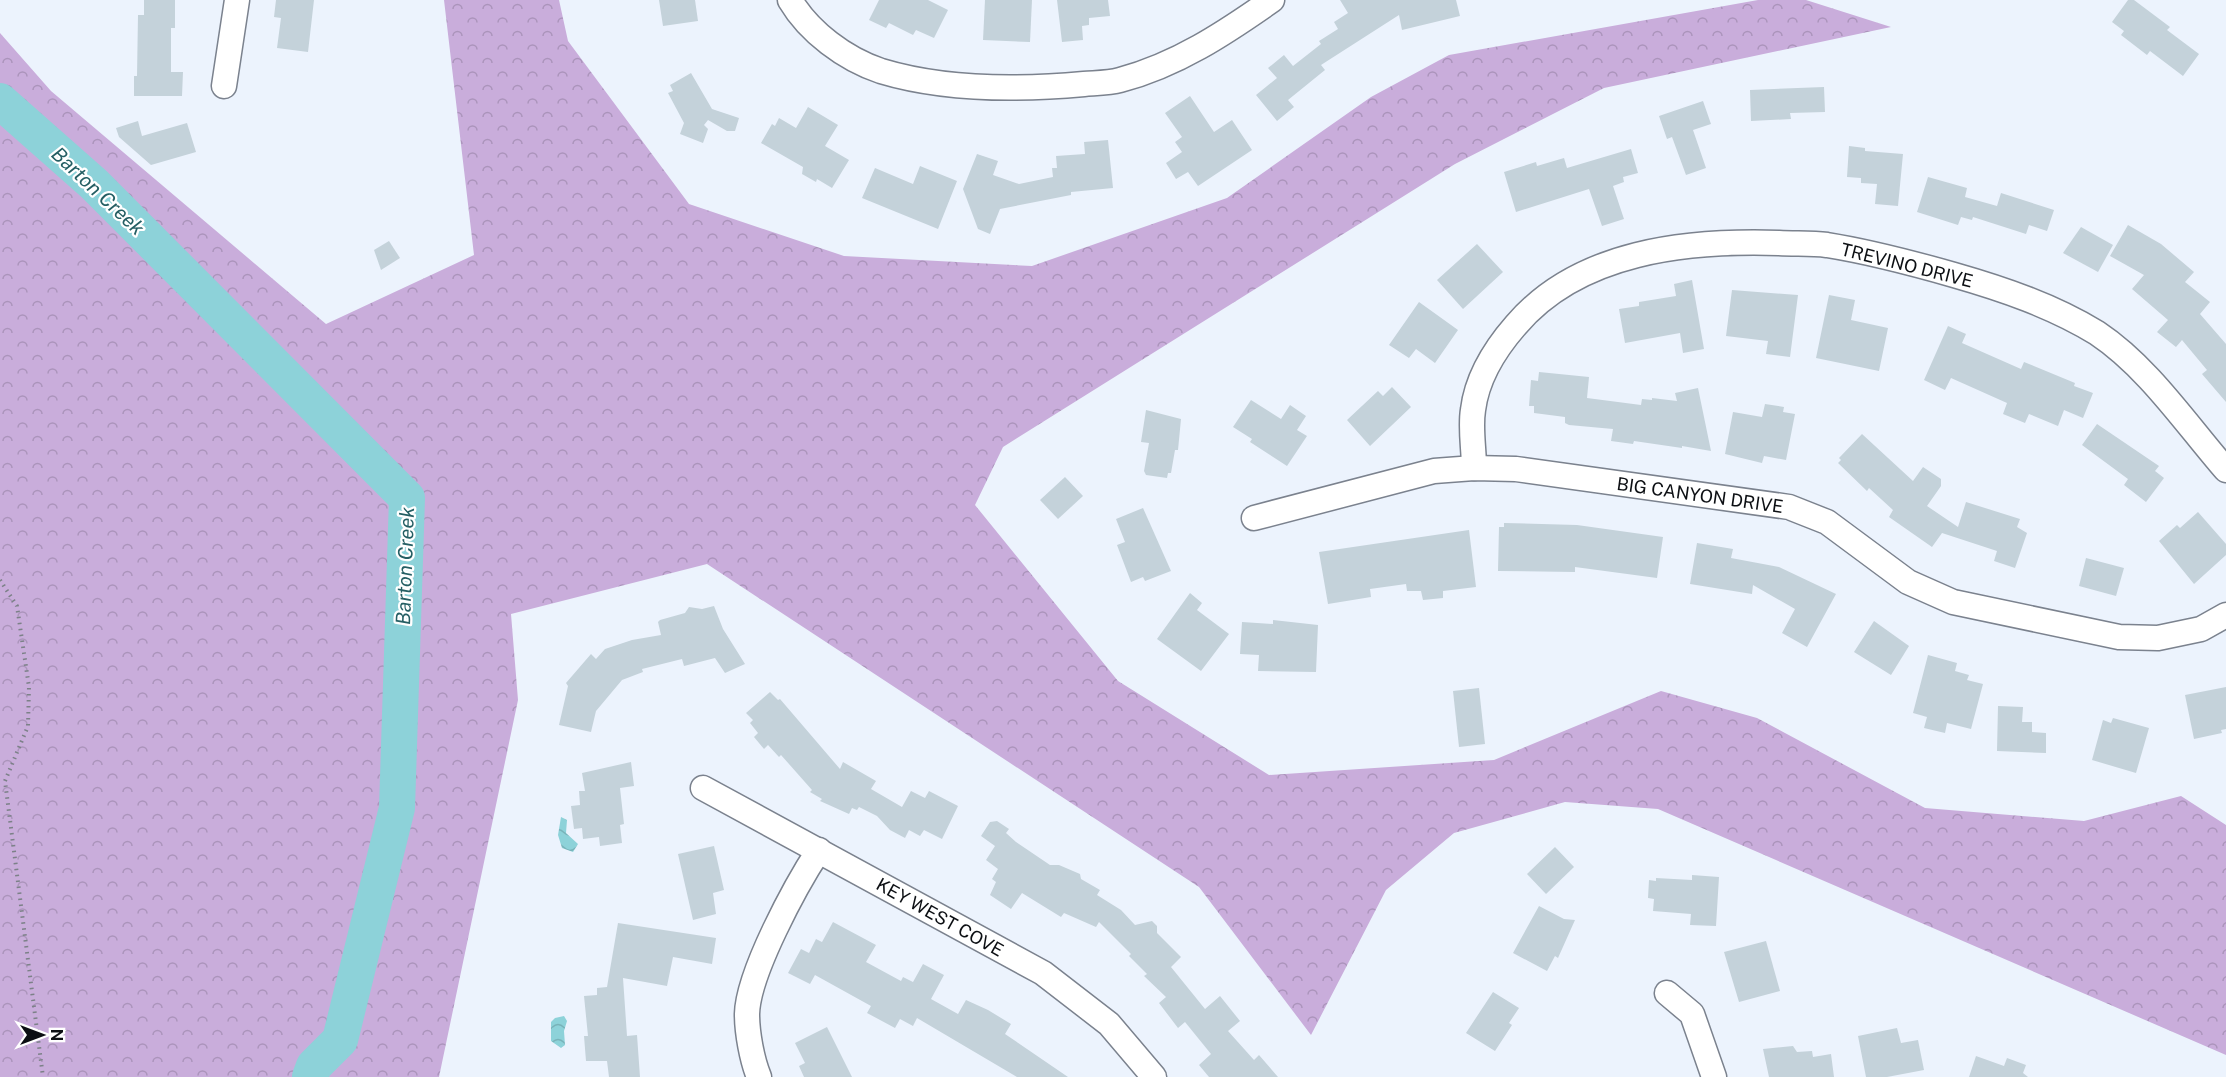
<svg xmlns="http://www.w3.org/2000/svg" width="2226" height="1077" font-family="'Public Sans',sans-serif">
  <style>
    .forest { fill: url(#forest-crowns) }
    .water { fill: url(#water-waves) }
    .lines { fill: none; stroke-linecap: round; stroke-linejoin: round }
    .river { stroke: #8dd2d9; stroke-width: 36 }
    .building { fill: #c4d2da }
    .street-casing { stroke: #7b828e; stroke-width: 27 }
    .path { stroke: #7c8188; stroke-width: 4; stroke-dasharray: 1.5 4.5; stroke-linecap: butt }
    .street { stroke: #fff; stroke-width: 24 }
    .labels { text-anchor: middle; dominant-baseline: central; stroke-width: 4.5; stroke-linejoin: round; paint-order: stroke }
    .street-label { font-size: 18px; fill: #0c0f13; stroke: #fff }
    .water-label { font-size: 20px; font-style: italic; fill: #245e63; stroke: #fff }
  </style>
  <defs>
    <pattern id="forest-crowns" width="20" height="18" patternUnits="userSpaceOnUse" patternTransform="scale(1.5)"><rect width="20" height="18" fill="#c9addb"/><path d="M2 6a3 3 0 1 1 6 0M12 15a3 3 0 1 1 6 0" fill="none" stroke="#ab94bb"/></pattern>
    <pattern id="water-waves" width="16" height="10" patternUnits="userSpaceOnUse" patternTransform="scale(1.5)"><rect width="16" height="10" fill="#8dd2d9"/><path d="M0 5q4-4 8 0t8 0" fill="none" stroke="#78b3b9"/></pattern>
  </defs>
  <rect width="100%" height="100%" fill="#ecf3fd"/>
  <polygon class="forest" points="444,0 559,0 568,41 689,204 844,256 1032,266 1227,198 1371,97 1449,55 1758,0 1806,0 1891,27 1604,88 1455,164 1003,447 975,505 1118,681 1269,775 1494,760 1661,691 1757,718 1925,808 2084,821 2181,796 2226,825 2226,1055 1658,809 1565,802 1454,833 1386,890 1311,1035 1199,887 707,564 511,614 518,700 439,1077 0,1077 0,33 51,91 326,324 474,255"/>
  <g class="water">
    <polygon points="561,817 567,820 566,833 578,844 573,852 562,848 558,835"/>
    <polygon points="564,1016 567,1021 564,1031 565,1045 561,1048 551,1041 551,1022 555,1018"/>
  </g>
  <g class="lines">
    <polyline class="river" points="0,101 94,184 407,498 397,808 340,1040 314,1066 310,1077"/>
  </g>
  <g class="building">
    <polygon points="144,0 175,0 175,28 171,28 171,72 183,72 182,96 134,96 134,76 137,76 138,15 144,15"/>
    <polygon points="276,0 314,0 308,52 277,48 281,18 274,17"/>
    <polygon points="659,0 695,0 698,21 663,26"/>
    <polygon points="879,0 928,0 948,10 934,38 916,30 913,35 889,23 886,28 869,20"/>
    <polygon points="985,0 1032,0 1030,42 983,40"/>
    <polygon points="1057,0 1108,0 1110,16 1089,18 1089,25 1082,26 1083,40 1062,42"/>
    <polygon points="1340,0 1456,0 1460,16 1402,30 1399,15 1321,65 1325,70 1288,100 1294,107 1277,121 1256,95 1277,78 1268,68 1284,55 1293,66 1321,44 1319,41 1338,29 1334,22 1348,13"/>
    <polygon points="2128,0 2134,0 2170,27 2167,30 2199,54 2183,76 2150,51 2147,55 2121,35 2124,31 2112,22"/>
    <polygon points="691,73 712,109 739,118 735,131 727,131 708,120 704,125 708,129 703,143 680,134 684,123 668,93 673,91 670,85"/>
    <polygon points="1824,87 1825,112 1790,113 1791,119 1751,121 1750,90"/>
    <polygon points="1190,96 1214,132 1232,120 1252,150 1198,186 1188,172 1176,179 1166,163 1182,152 1175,142 1182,137 1165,113"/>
    <polygon points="1703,101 1711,124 1693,130 1706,168 1686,175 1672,137 1667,139 1659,116"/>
    <polygon points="808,107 838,125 825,146 849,160 832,188 817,179 816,182 802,174 803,167 761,143 772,124 775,126 779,118 796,128"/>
    <polygon points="138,121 142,136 187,123 196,152 151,165 119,137 116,128"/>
    <polygon points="1108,140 1113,188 1071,192 1071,195 1000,209 990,234 978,229 963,189 977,154 998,161 993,175 1019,184 1053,177 1052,168 1057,168 1056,156 1085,154 1084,142"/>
    <polygon points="1849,146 1865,148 1865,151 1903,154 1898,206 1875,204 1877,184 1861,183 1861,178 1847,177"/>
    <polygon points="1631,149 1638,173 1623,177 1624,182 1613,186 1624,219 1602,226 1589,189 1516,212 1504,172 1536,162 1537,166 1564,158 1567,168"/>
    <polygon points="920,166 957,181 938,229 862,198 875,168 913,184"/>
    <polygon points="1928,177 1967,188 1965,197 1997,206 2001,193 2054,210 2047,231 2029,225 2026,234 1973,217 1972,220 1961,217 1958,225 1917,212"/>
    <polygon points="2128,225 2161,244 2194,272 2185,282 2210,302 2200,314 2226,344 2226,402 2202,374 2207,370 2182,340 2176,347 2157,332 2168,320 2132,289 2144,275 2110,256"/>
    <polygon points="2081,227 2113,245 2098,272 2063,253"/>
    <polygon points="389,241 400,258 381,270 374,250"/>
    <polygon points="1477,244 1503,272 1463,309 1437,280"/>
    <polygon points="1692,280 1704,349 1683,353 1680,333 1625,343 1619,309 1639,306 1639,302 1676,296 1674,284"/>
    <polygon points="1732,290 1798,295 1790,357 1766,354 1768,341 1726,336"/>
    <polygon points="1829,295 1855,300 1851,320 1888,328 1879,371 1816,358"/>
    <polygon points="1419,302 1458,330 1435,363 1416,349 1409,358 1389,345"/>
    <polygon points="1948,326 1966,334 1962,343 2021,369 2024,362 2075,383 2074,386 2093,393 2083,418 2064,410 2058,426 2029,414 2025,423 2003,414 2007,403 1951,378 1945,390 1924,380"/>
    <polygon points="1539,372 1589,377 1587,398 1641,405 1642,399 1652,400 1652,398 1677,401 1675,393 1698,388 1711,451 1682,446 1682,448 1634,441 1633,444 1611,441 1613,429 1569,425 1565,423 1565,417 1534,413 1534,406 1529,406 1531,380 1538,381"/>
    <polygon points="1392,387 1411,407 1370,446 1347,420 1378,391 1383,396"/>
    <polygon points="1251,400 1281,419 1290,405 1306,416 1297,430 1307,436 1287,466 1250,442 1252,439 1233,427"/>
    <polygon points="1765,404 1784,407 1783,412 1795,414 1786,460 1764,456 1762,463 1725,454 1733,412 1762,417"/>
    <polygon points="1146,410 1181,419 1178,450 1175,450 1171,473 1168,473 1167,478 1146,475 1144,471 1149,443 1141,442"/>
    <polygon points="2097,424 2159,466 2155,471 2164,478 2146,502 2124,485 2128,479 2082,445"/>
    <polygon points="1862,434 1913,481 1923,467 1941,479 1941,486 1927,506 1958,527 1966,502 2020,519 2017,527 2027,533 2015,568 1994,561 1997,551 1942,533 1932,547 1889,517 1893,510 1869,488 1867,491 1838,463 1841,460 1839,458"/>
    <polygon points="1065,477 1083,496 1058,519 1040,500"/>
    <polygon points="1143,508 1171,571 1145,581 1143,577 1131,582 1117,545 1125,542 1116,519"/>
    <polygon points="2198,512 2226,544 2226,555 2194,584 2159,541 2177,525 2180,528"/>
    <polygon points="1504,523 1577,525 1663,537 1657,578 1575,567 1575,572 1498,571 1499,527 1504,527"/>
    <polygon points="1469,530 1476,587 1443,591 1443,598 1423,600 1421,591 1407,591 1406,584 1370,589 1371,597 1328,604 1319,552"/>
    <polygon points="1697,543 1733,549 1731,558 1779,567 1836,594 1807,647 1782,633 1795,609 1753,585 1752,594 1690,584"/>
    <polygon points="2086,558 2124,568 2116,596 2079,586"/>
    <polygon points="1190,593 1202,603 1197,610 1229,634 1201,671 1157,639"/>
    <polygon points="714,606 723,629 745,664 725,673 715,658 684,666 682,659 642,669 643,672 622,680 596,711 591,732 559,725 568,686 566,683 591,654 596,659 605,649 632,640 661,635 658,622 660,620 685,613 689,607 702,609"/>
    <polygon points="1273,620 1318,625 1316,672 1258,671 1259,655 1240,654 1242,622 1273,624"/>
    <polygon points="1874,621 1909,646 1891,675 1854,652"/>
    <polygon points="1928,655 1957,663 1955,671 1969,675 1967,680 1983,684 1971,729 1947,723 1945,733 1924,728 1927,717 1913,713"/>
    <polygon points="2226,687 2226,729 2221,730 2222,733 2194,739 2185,695"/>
    <polygon points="1479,688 1485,744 1459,747 1453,691"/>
    <polygon points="770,692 778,700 780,699 840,769 843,762 876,781 871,789 902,807 911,791 925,798 929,791 958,806 942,839 924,830 920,836 909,830 905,838 890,830 877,816 859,807 857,810 852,808 849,814 820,801 822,799 810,792 812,790 781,755 779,757 768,745 764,749 754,737 758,733 750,723 753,720 746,713"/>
    <polygon points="1998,706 2023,707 2022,722 2032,722 2032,732 2046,733 2046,753 1997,751"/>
    <polygon points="2113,718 2149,728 2136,773 2092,760 2103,720 2111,723"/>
    <polygon points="631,762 634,786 620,788 624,824 620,825 622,843 600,846 599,837 583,839 582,828 574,829 571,806 580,805 579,791 585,791 582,773"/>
    <polygon points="997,821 1009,829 1006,833 1016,842 1050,865 1059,865 1080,874 1081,879 1100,890 1097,895 1121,910 1135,925 1152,921 1157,926 1157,933 1181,957 1171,967 1205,1009 1220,996 1240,1021 1228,1031 1254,1060 1259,1055 1278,1077 1209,1077 1199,1065 1211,1054 1185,1022 1178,1028 1159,1003 1166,997 1144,976 1147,974 1129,956 1131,954 1099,922 1096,927 1064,913 1061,917 1022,893 1011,909 990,895 996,882 992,879 998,869 986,860 995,846 981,836 990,822"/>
    <polygon points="714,846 724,890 713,893 716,914 693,920 678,854"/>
    <polygon points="1555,847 1574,867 1546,894 1527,874"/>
    <polygon points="1692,875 1719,877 1716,926 1690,925 1691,914 1653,911 1654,899 1648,898 1649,880 1656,881 1656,878 1692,880"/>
    <polygon points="1539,906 1564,919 1575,920 1558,958 1555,956 1547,971 1513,953"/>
    <polygon points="833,922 876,945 866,962 901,981 903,977 913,982 923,964 944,975 931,999 958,1014 966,1000 988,1010 1011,1024 1005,1034 1068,1077 1017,1077 917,1018 913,1026 900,1019 895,1028 867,1013 871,1006 815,975 810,984 788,973 801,949 809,953 816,939 822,942"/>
    <polygon points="618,923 716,938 712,964 673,957 667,986 623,978 627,1036 637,1035 640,1077 609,1077 607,1061 586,1061 584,1036 588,1036 584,996 597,995 597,988 607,987"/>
    <polygon points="1766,941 1780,991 1739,1002 1724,952"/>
    <polygon points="1493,992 1519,1008 1509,1023 1512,1025 1495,1051 1466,1033"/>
    <polygon points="827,1027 852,1077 804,1077 799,1066 805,1063 795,1043"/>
    <polygon points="1897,1028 1901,1043 1918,1040 1924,1070 1887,1077 1866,1077 1858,1036"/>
    <polygon points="1793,1046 1797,1052 1812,1051 1813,1057 1831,1054 1834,1077 1769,1077 1763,1049"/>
    <polygon points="1976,1056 2004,1066 2007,1058 2026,1065 2023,1073 2028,1077 1969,1077"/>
  </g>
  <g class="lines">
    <g class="street-casing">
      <g id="street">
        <path d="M790,0C809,32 845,59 881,71C944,90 1019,90 1084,84C1096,83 1109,83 1120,80C1177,65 1225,33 1272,0"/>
        <polyline points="224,86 237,0"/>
        <path d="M1474,468C1474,449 1470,428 1473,410C1477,377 1495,349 1516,325C1579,251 1687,240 1779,243C1795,244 1811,243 1827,245C1871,252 1912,263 1954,275C2003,289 2053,306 2097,333C2148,367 2186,424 2226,470"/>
        <polyline points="1254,518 1434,471 1474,468 1516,469 1789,507 1827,522 1908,582 1953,602 2119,637 2158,638 2201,629 2226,615"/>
        <polyline points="703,788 1043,973 1109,1024 1154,1077"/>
        <polyline points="1667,993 1692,1014 1714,1077"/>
        <path d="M759,1077C752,1060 747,1033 747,1014C748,973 796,885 819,850"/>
      </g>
    </g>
    <polyline class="path" points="0,580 17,606 29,687 28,726 5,781 43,1077"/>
    <use href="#street" class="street"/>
  </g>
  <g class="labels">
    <g class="street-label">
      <text transform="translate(1907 265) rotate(14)">TREVINO DRIVE</text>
      <text transform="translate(1700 495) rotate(8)">BIG CANYON DRIVE</text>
      <text transform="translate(940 917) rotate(29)">KEY WEST COVE</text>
    </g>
    <g class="water-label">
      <text transform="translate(98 191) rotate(43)">Barton Creek</text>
      <text transform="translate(405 566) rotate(-88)">Barton Creek</text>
    </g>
  </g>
  <g transform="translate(42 1035) rotate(90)" stroke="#ffffff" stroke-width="4.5" paint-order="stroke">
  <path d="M0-4.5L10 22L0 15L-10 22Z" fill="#0c0f13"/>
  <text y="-9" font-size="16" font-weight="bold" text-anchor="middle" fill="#0c0f13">N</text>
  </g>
</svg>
